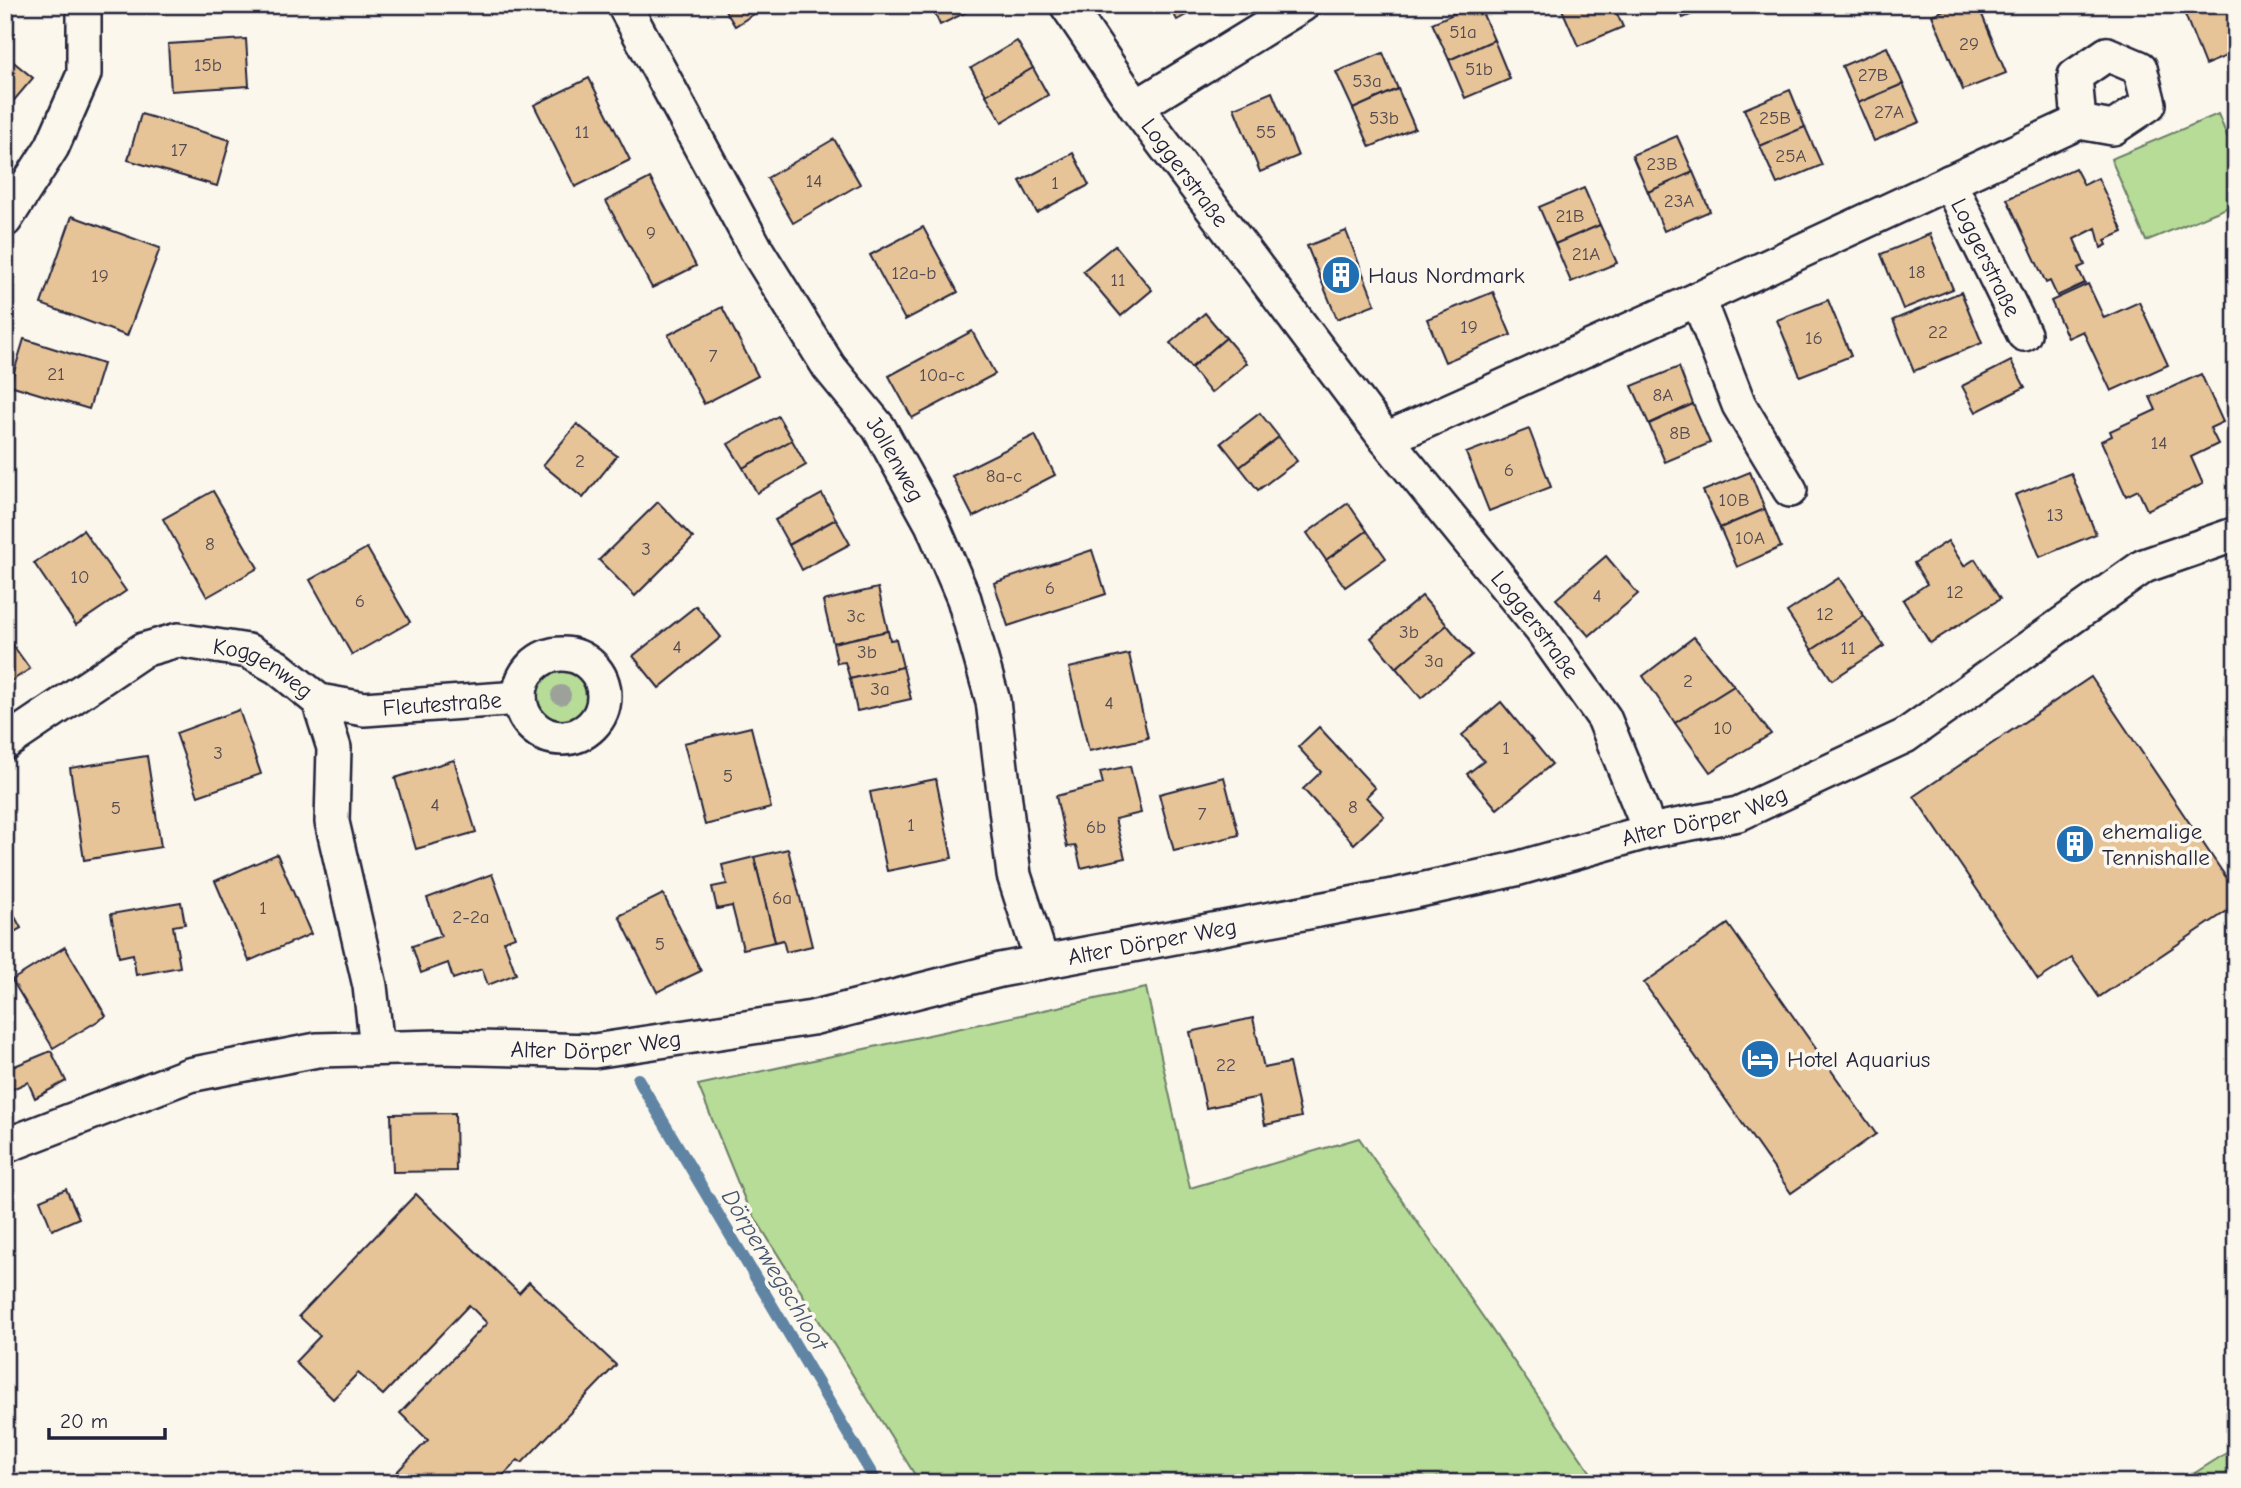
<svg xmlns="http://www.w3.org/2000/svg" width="2241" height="1488" font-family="'Comic Neue',sans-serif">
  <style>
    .green { fill: #b7dc97; stroke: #6c7f69; stroke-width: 2 }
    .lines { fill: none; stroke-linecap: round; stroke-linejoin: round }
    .stream { stroke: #6084a3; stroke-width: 12 }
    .building { fill: #e6c498; stroke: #22223b; stroke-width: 2 }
    .minor-casing { stroke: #22223b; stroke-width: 38 }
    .minor { stroke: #fbf7ec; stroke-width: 33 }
    .tree { fill: #9ca19a }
    .labels { text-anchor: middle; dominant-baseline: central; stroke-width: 7; stroke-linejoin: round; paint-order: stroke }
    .number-label { font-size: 19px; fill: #534a52 }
    .street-label { font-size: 23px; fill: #22223b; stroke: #fbf7ec }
    .poi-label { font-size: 23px; fill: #22223b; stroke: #fbf7ec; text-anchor: start }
    .water-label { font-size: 24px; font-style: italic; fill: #41536f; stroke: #fbf7ec }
  </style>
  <rect width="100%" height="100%" fill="#fbf7ec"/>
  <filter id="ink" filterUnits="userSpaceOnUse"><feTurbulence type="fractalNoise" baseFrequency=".0143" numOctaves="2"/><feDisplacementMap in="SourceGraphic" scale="14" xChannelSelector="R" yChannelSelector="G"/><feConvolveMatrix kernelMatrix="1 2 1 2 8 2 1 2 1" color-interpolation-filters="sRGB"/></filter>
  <g filter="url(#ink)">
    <g class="green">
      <polygon points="2218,114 2236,158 2236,204 2146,241 2111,159"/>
      <circle cx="562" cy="696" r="28"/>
      <polygon points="1146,988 1190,1188 1359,1138 1598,1483 920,1483 747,1205 698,1085"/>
      <polygon points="2236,1447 2236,1483 2179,1483"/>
    </g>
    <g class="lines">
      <polyline class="stream" points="638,1079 877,1483"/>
    </g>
    <g class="building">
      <polygon points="168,5 187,5 170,11"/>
      <polygon points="722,5 768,5 735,26"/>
      <polygon points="931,5 981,5 940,25"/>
      <polygon points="1169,5 1204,5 1177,20"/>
      <polygon points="1474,5 1479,5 1494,40 1449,60 1432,23"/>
      <polygon points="1566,5 1613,5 1623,27 1578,46 1561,7"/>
      <polygon points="1678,5 1715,5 1683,18"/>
      <polygon points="1956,5 1978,5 2006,73 1963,90 1932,15"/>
      <polygon points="2201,5 2236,5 2236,52 2205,65 2184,12"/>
      <polygon points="246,39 249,86 171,91 168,44"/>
      <polygon points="1494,40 1510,79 1465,98 1449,60"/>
      <polygon points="1017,41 1033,68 986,95 971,68"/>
      <polygon points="1887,47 1903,84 1858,103 1842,66"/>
      <polygon points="1383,53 1398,89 1353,109 1336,72"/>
      <polygon points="5,55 33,78 5,111"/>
      <polygon points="1033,68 1048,95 1002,122 986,95"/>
      <polygon points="589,78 630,160 575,187 534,105"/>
      <polygon points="1903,84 1920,122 1874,141 1858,103"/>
      <polygon points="1398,89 1415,128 1370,147 1353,109"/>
      <polygon points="1790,90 1805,127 1760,146 1744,109"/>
      <polygon points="1272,92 1298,156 1260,172 1234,108"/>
      <polygon points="141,114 230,140 217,186 128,160"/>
      <polygon points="1805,127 1822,165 1777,184 1760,146"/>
      <polygon points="1677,136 1693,172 1648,192 1632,155"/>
      <polygon points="834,139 860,184 793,223 767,178"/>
      <polygon points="1073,153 1089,185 1037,213 1020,181"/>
      <polygon points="2075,168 2084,185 2098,178 2123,232 2105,240 2107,245 2101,248 2096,228 2074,239 2085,265 2078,268 2085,283 2057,296 2050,281 2046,283 2007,199"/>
      <polygon points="1693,172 1710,211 1664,231 1648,192"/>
      <polygon points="650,178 696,266 652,288 606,201"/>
      <polygon points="1584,188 1600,225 1555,244 1539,207"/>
      <polygon points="72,216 160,248 127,336 41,304"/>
      <polygon points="1600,225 1617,263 1571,282 1555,244"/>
      <polygon points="923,227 958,292 905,320 870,255"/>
      <polygon points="1346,231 1375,304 1337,319 1307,246"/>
      <polygon points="1930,234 1953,289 1903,309 1881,254"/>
      <polygon points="1115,245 1152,290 1121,316 1083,271"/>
      <polygon points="2088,284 2104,318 2139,302 2168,365 2111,391 2083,331 2068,338 2051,301"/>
      <polygon points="1493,292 1511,335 1445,362 1427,319"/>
      <polygon points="1961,292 1982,343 1914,371 1893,320"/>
      <polygon points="1828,300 1851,356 1800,376 1777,320"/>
      <polygon points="722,307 758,376 704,404 668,335"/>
      <polygon points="1205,313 1226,338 1191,368 1170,343"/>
      <polygon points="972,331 995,374 912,418 889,376"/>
      <polygon points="1226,338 1247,363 1211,393 1191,368"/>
      <polygon points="24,339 103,364 89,409 10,385"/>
      <polygon points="2011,361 2025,387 1976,412 1962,386"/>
      <polygon points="1679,367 1693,404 1649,424 1632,386"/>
      <polygon points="2201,374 2223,422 2210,428 2218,444 2191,457 2203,484 2147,510 2138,490 2126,496 2101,441 2112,436 2110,431 2156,410 2150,397"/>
      <polygon points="1693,404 1710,443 1665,462 1649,424"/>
      <polygon points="1260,413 1279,437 1240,467 1221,443"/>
      <polygon points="778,416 792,440 743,468 728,444"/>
      <polygon points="577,424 617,456 583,498 543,465"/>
      <polygon points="1529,429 1551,487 1489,511 1466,453"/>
      <polygon points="1035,435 1055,475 973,517 952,476"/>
      <polygon points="1279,437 1297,461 1258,490 1240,467"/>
      <polygon points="792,440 806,465 757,493 743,468"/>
      <polygon points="1750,472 1765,509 1720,528 1703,491"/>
      <polygon points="2071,473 2096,534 2040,557 2015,495"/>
      <polygon points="213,491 258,568 207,597 163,519"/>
      <polygon points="822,494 836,519 789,545 775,520"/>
      <polygon points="658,502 693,538 635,596 599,560"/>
      <polygon points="1348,503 1367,531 1326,560 1307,533"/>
      <polygon points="1765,509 1781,547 1737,567 1720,528"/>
      <polygon points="836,519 850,544 802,570 789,545"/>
      <polygon points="83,530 126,591 76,625 34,563"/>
      <polygon points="1367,531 1386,558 1345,587 1326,560"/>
      <polygon points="1948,541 1964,566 1975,559 2000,599 1930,643 1903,600 1927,584 1914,563"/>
      <polygon points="367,548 410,622 352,655 310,580"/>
      <polygon points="1092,550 1106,594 1008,626 994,583"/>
      <polygon points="1606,556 1638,594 1589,636 1556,599"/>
      <polygon points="1839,578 1864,616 1812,650 1787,612"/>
      <polygon points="878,588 888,631 833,643 823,601"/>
      <polygon points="1422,596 1447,625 1396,668 1371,638"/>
      <polygon points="696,606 721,637 659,688 633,656"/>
      <polygon points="1864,616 1884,646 1832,680 1812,650"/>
      <polygon points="1447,625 1472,655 1421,698 1396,668"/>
      <polygon points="888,631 890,640 896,639 903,667 850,679 845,662 837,663 833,643"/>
      <polygon points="5,634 30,669 5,685"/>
      <polygon points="1694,637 1734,686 1675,723 1643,676"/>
      <polygon points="1129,654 1148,738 1089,751 1069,668"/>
      <polygon points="903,667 911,699 857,711 850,679"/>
      <polygon points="2091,677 2236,892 2236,905 2099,997 2072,958 2038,980 1914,796"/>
      <polygon points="1734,686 1771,734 1710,772 1675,723"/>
      <polygon points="1501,702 1552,764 1497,809 1467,774 1484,761 1462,735"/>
      <polygon points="239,710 261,774 198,796 176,733"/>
      <polygon points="751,727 771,808 705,825 684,743"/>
      <polygon points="1319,727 1375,788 1366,797 1384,816 1354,844 1303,789 1321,772 1298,747"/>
      <polygon points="147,756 161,847 84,860 70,768"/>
      <polygon points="454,760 476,832 416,849 395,778"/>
      <polygon points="1130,766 1141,813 1115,819 1125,858 1081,868 1076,846 1067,847 1056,796 1103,784 1100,772"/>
      <polygon points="1224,777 1239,835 1174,851 1159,794"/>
      <polygon points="936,779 952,858 887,871 870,792"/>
      <polygon points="788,849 812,946 786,952 783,940 775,942 754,857"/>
      <polygon points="277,854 311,934 249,961 215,881"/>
      <polygon points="754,857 775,942 743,949 732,906 717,909 712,887 727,884 722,865"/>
      <polygon points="492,874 515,937 504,941 516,974 488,985 482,969 453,979 448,963 421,973 412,946 441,936 427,898"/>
      <polygon points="663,894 701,971 657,992 619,916"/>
      <polygon points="5,898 21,928 5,937"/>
      <polygon points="181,902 185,924 173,926 180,967 136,975 133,954 119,957 111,914"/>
      <polygon points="1728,924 1876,1134 1791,1193 1644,983"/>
      <polygon points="65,947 106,1016 53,1048 12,980"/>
      <polygon points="1253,1018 1264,1068 1289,1063 1301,1117 1265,1125 1259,1097 1206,1108 1190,1032"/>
      <polygon points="51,1051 66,1081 35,1098 28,1082 8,1091 5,1070"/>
      <polygon points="455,1113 456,1171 393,1172 391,1114"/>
      <polygon points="66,1189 79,1218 52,1230 40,1200"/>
      <polygon points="416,1194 519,1293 529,1282 616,1365 522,1463 518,1460 496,1483 386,1483 428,1440 400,1413 487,1323 469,1305 383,1395 358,1373 333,1399 295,1362 320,1336 299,1316"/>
    </g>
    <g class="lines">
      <g class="minor-casing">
        <g id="minor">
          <path id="s1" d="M624,5L757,251L829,367L879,428L932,524L964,599L993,701L1014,875L1042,962"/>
          <path id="s2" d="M1067,5L1136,107L1386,439L1541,629L1604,718L1650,831"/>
          <polyline points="1136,107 1302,5"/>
          <path id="s3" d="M1949,182L2024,334"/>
          <polyline points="5,220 52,147 84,74 84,5"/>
          <polyline points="1698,299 1739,405 1790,490"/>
          <polyline points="1386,439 1698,299 2079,122 2113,128 2149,104 2140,68 2107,54 2075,76 2079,122"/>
          <circle cx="562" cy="696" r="42"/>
          <path id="s4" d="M319,701L364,709L520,698"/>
          <path id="s5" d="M5,743L143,650L178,640L248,651L277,667L319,701L334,748L332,822L370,986L377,1048"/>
          <path id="s6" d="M5,1146L189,1075L317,1050L440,1047L594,1051L812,1018L1000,970L1393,896L1516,869L1650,831L1738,814L1905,736L2144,566L2236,534"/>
        </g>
      </g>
      <use href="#minor" class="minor"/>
    </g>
    <circle class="tree" cx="561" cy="695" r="10"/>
  </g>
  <defs>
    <g id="building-disc" transform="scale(2.0125)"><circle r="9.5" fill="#1f6fb2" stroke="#fbf7ec"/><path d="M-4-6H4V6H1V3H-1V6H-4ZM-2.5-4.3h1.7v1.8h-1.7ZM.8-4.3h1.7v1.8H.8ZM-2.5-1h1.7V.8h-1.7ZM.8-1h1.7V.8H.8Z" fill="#fff"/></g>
    <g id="hotel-disc" transform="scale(2.0125)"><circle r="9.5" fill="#1f6fb2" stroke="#fbf7ec"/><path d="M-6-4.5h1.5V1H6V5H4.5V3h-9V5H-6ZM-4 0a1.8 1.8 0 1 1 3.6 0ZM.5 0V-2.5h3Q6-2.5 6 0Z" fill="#fff"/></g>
  </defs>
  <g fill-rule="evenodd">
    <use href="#building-disc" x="1341" y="275"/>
    <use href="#building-disc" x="2075" y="844"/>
    <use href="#hotel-disc" x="1760" y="1059"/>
  </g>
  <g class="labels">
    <g class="number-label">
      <text x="1463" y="32">51a</text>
      <text x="1969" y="44">29</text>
      <text x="208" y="65">15b</text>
      <text x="1479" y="69">51b</text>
      <text x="1873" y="75">27B</text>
      <text x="1367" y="81">53a</text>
      <text x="1889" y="112">27A</text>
      <text x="1384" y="118">53b</text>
      <text x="1775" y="118">25B</text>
      <text x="582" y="132">11</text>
      <text x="1266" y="132">55</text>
      <text x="179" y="150">17</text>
      <text x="1791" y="156">25A</text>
      <text x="1662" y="164">23B</text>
      <text x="814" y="181">14</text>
      <text x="1055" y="183">1</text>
      <text x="1679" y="201">23A</text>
      <text x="1570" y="216">21B</text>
      <text x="651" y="233">9</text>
      <text x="1586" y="254">21A</text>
      <text x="1917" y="272">18</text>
      <text x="914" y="273">12a-b</text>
      <text x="100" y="276">19</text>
      <text x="1118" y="280">11</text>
      <text x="1469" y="327">19</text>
      <text x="1938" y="332">22</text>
      <text x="1814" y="338">16</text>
      <text x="713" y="356">7</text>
      <text x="56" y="374">21</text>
      <text x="942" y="375">10a-c</text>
      <text x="1663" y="395">8A</text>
      <text x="1680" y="433">8B</text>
      <text x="2159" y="443">14</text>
      <text x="580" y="461">2</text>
      <text x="1509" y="470">6</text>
      <text x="1004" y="476">8a-c</text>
      <text x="1734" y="500">10B</text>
      <text x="2055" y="515">13</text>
      <text x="1750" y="538">10A</text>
      <text x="210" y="544">8</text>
      <text x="646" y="549">3</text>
      <text x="80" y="577">10</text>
      <text x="1050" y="588">6</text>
      <text x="1955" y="592">12</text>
      <text x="1597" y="596">4</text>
      <text x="360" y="601">6</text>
      <text x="1825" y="614">12</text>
      <text x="856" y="616">3c</text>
      <text x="1409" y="632">3b</text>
      <text x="677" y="647">4</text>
      <text x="1848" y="648">11</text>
      <text x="867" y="652">3b</text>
      <text x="1434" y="661">3a</text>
      <text x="1688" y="681">2</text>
      <text x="880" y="689">3a</text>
      <text x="1109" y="703">4</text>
      <text x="1723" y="728">10</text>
      <text x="1506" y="748">1</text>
      <text x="218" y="753">3</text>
      <text x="728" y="776">5</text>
      <text x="435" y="805">4</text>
      <text x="1353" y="807">8</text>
      <text x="116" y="808">5</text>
      <text x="1202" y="814">7</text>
      <text x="911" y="825">1</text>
      <text x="1096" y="827">6b</text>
      <text x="782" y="898">6a</text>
      <text x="263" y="908">1</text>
      <text x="471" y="917">2-2a</text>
      <text x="660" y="944">5</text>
      <text x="1226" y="1065">22</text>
    </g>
    <g class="street-label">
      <text stroke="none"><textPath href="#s2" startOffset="205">Loggerstraße</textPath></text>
      <text stroke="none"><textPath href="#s3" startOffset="84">Loggerstraße</textPath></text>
      <text stroke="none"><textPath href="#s1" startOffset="530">Jollenweg</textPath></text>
      <text stroke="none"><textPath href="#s2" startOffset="777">Loggerstraße</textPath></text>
      <text stroke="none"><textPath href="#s5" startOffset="294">Koggenweg</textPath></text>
      <text stroke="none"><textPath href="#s4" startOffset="124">Fleutestraße</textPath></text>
      <text stroke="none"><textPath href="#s6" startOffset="1741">Alter Dörper Weg</textPath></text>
      <text stroke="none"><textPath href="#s6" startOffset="1174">Alter Dörper Weg</textPath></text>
      <text stroke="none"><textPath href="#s6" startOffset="607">Alter Dörper Weg</textPath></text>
    </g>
    <g class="poi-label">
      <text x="1368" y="275">Haus Nordmark</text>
      <text x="2102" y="831">ehemalige<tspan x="2102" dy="26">Tennishalle</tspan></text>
      <text x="1787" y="1059">Hotel Aquarius</text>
    </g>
    <g class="water-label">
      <text transform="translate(775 1270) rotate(59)">Dörperwegschloot</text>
    </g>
  </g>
  <rect width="2241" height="1488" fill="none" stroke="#fbf7ec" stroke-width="28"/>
  <rect x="14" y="14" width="2213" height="1460" fill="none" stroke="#22223b" stroke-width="2.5" filter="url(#ink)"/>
  <path d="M49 1428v10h116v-10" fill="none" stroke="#22223b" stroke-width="3.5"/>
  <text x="60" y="1428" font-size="21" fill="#22223b" stroke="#fbf7ec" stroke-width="5" paint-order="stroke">20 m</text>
</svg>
